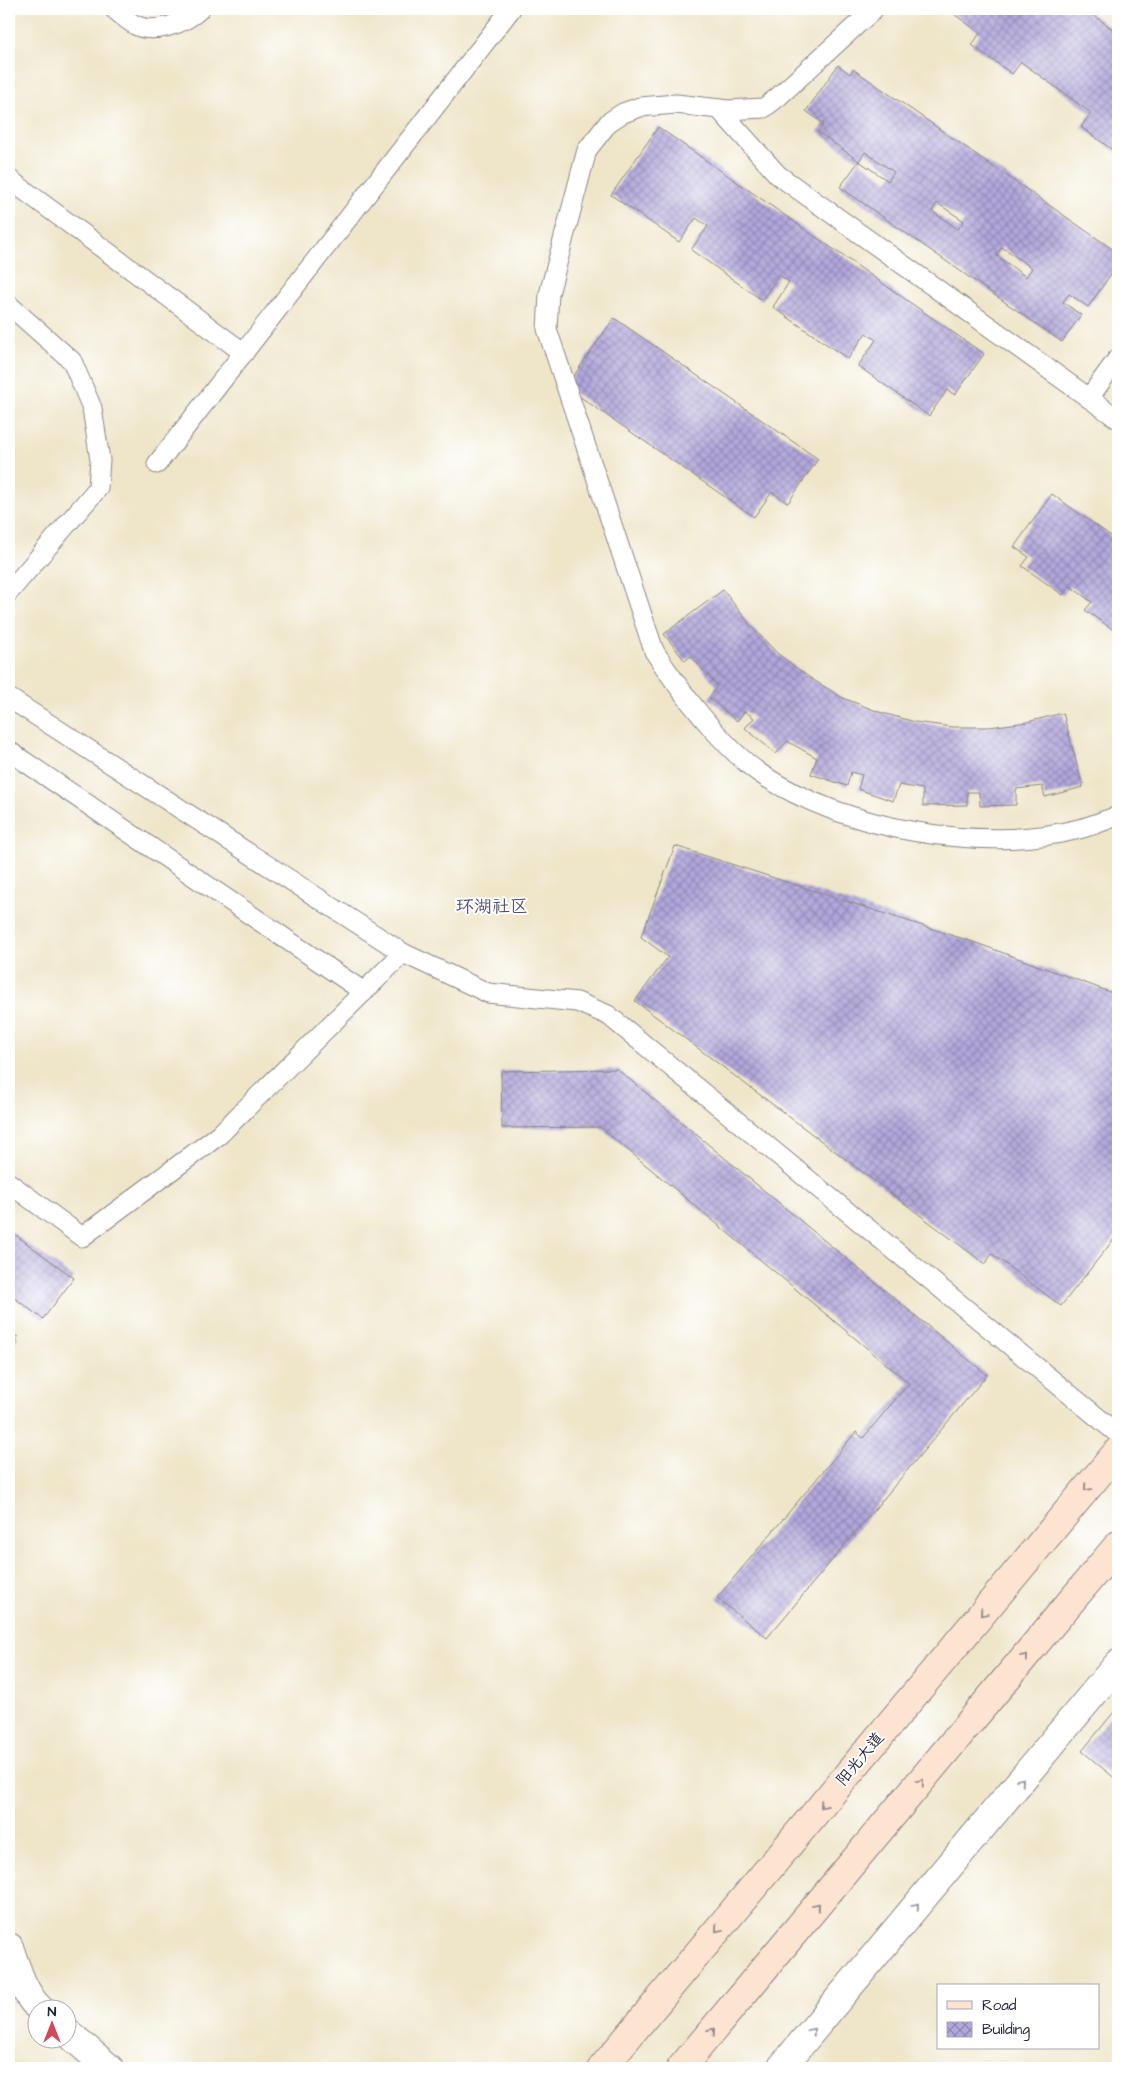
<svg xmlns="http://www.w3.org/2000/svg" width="1127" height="2077" font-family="'Architects Daughter','LXGW WenKai TC',sans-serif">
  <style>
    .building { fill: url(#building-cross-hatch); fill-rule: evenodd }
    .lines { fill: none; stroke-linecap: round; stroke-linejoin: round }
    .service-casing { stroke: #888482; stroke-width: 21 }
    .minor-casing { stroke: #888482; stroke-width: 30 }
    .secondary-casing { stroke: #888482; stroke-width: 30 }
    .service { stroke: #fff; stroke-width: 19 }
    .minor { stroke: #fff; stroke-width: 28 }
    .secondary { stroke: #fde4d1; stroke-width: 28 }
    .oneway { stroke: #9a8d8e }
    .oneway2 { stroke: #9c9ca7 }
    .labels { text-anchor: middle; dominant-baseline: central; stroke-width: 4; stroke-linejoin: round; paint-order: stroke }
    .street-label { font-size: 16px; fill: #22223b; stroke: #fff }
    .neighbourhood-label { font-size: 18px; fill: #545173; stroke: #fff }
  </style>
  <defs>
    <pattern id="building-cross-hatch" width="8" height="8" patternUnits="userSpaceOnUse" patternTransform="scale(1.25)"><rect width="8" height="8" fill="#b2a7db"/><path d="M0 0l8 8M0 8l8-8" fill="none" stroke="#9088b3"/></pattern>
  </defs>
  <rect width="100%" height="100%" fill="#fff"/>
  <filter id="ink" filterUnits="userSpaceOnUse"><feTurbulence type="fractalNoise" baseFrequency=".02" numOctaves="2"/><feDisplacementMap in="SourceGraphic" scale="10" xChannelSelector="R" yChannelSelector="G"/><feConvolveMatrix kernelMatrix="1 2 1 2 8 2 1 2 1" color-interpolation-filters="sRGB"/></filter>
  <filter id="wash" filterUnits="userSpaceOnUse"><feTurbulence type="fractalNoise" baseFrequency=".0096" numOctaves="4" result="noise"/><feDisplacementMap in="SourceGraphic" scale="20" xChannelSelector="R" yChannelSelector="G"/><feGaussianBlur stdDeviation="1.12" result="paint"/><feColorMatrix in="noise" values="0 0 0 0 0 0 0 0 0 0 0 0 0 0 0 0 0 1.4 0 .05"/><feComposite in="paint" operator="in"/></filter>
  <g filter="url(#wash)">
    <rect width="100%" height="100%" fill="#efe6ca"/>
    <g id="blocks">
      <g class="building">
        <polygon points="947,9 1085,9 1118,33 1118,154 1081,127 1091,113 1021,62 1012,74 972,45 980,33"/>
        <path d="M838,65L850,74L853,69L1118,253L1115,258L1118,260V264L1088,307L1069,294L1063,302L1081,315L1062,342L840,187L859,161L888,181L894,172L865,152L859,161L818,132L824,124L806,111ZM937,203L964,221L958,229L932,211ZM1002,247L1032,268L1026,277L996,255Z"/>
        <polygon points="658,127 984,354 955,395 947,390 929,416 858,366 876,340 866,333 848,359 773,307 789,282 779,275 762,300 691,250 708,226 696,218 679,242 611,195"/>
        <polygon points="614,318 818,459 788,503 772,492 754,517 566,387"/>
        <polygon points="1052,494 1118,541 1118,633 1085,610 1092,602 1070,586 1063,595 1022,566 1029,557 1014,547"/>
        <polygon points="723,590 751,626 778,654 810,678 843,698 879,712 915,722 952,727 989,727 1027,722 1063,713 1083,787 1045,797 1042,786 1016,789 1016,805 980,806 979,792 967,792 967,805 923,806 923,789 899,785 893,801 858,789 862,775 851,772 847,786 811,774 817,758 787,741 776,754 745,728 754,718 745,711 737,721 709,698 717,686 691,656 685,661 664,634"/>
        <polygon points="675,846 979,944 1118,995 1118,1234 1061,1306 992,1254 985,1264 635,1001 668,957 641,937"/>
        <polygon points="617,1069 987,1375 767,1638 717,1598 856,1432 863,1438 909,1383 600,1127 502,1128 501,1071"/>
        <polygon points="9,1230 74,1278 43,1319 9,1294"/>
        <polygon points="9,1332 18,1337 9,1352"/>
        <polygon points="1118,1707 1118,1781 1082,1751"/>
      </g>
    </g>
  </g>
  <g filter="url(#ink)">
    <use href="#blocks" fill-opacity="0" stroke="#888482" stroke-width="1"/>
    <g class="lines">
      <g class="service-casing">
        <g id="service">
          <path d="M114,9C120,14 128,21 135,25C155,35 185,23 200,9"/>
          <path d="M874,9L778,97L764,108L728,110L676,104L640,107L623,113L609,122L587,150L549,294L547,329L654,651C679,690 723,748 761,774C843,829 982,854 1079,829C1092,826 1105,820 1118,816"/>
          <polyline points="719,109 778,175 1118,419"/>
          <polyline points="9,179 244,353"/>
          <polyline points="9,305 72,361 92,408 100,460 98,488 9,592"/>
          <polyline points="1089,398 1118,358"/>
          <polyline points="157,464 511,9"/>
          <polyline points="9,698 403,953 488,993 577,1002 608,1015 1118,1434"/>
          <polyline points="9,751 364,992"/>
          <polyline points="9,1183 82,1237 219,1135 403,953"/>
        </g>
      </g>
      <g class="minor-casing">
        <g id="minor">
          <path d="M9,1947C16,1968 24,1995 41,2010"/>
          <polyline points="68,2033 109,2068"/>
          <polyline points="781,2068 1118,1664"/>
        </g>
      </g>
      <g class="secondary-casing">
        <g id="secondary">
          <polyline points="602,2068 1118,1451"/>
          <polyline points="681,2068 1118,1545"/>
        </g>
      </g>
      <use href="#service" class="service"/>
      <use href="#minor" class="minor"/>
      <use href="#secondary" class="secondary"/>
    </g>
    <defs><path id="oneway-chevron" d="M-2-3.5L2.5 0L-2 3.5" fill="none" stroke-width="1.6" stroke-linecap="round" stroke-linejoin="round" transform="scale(1.25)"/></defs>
    <g class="oneway">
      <use href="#oneway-chevron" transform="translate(1087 1488) rotate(130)"/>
      <use href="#oneway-chevron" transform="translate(983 1613) rotate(130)"/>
      <use href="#oneway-chevron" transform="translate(1025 1657) rotate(-50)"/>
      <use href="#oneway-chevron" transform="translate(921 1782) rotate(-50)"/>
      <use href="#oneway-chevron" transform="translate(823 1805) rotate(130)"/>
      <use href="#oneway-chevron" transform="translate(817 1906) rotate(-50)"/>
      <use href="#oneway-chevron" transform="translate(718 1929) rotate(130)"/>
      <use href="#oneway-chevron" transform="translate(712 2031) rotate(-50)"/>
    </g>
    <g class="oneway2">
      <use href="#oneway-chevron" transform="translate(1021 1781) rotate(-50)"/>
      <use href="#oneway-chevron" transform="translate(916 1906) rotate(-50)"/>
      <use href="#oneway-chevron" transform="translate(812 2031) rotate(-50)"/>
    </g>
  </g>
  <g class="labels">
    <g class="street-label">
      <text transform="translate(860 1759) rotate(-50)">阳光大道</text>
    </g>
    <g class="neighbourhood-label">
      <text x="492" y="906">环湖社区</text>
    </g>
  </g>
  <rect width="1127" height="2077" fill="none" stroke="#fff" stroke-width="30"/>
  <rect x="937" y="1984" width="162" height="65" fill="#ffffff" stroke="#a7a7b1"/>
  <rect x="947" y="2001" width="25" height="8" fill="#fde4d1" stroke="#a7a7b1"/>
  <text x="982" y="2010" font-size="15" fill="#22223b">Road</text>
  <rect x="947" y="2022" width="25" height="15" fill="url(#building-cross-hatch)" stroke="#a7a7b1"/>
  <text x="982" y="2034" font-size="15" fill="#22223b">Building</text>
  <g transform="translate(52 2024)"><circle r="24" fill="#ffffff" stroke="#a7a7b1"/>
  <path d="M0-4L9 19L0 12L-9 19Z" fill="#d1495b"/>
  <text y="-8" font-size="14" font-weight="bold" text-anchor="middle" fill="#22223b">N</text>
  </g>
</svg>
